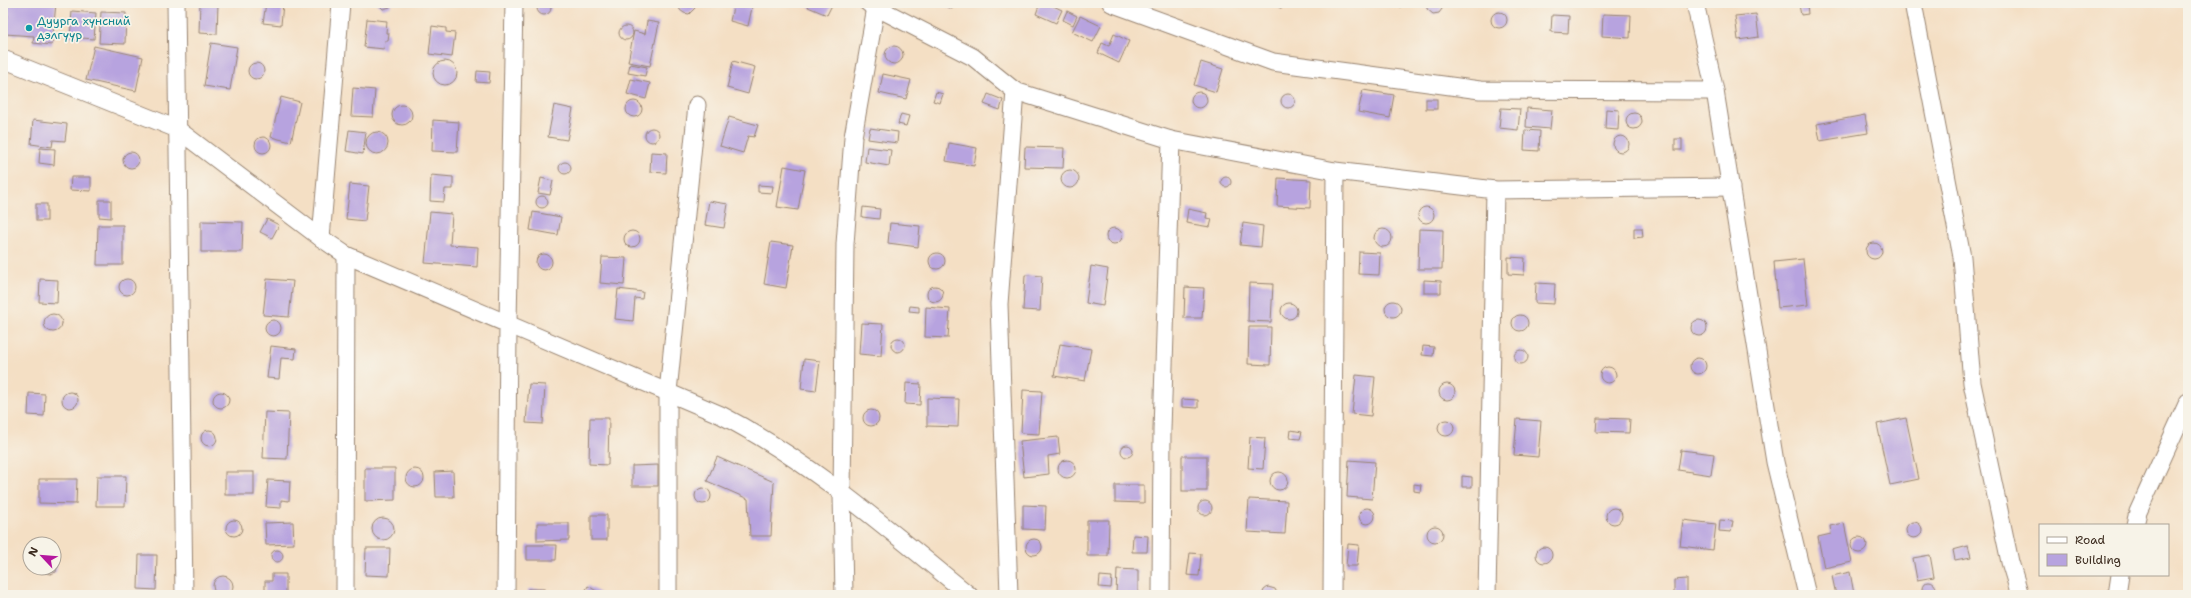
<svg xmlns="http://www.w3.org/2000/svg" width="2191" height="598" font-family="'Shantell Sans',sans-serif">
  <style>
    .building { fill: #b7a3df }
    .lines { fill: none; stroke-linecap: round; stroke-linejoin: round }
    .minor-casing { stroke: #988471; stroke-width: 19 }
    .minor { stroke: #fff; stroke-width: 17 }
    .culture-dot { fill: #0f9aa8; stroke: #f7f3e8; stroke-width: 1.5 }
    .labels { text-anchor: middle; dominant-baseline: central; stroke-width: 3.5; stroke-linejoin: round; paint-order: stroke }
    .culture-label { font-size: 12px; fill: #0d838f; stroke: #f7f3e8; text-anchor: start }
  </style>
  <rect width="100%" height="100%" fill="#f7f3e8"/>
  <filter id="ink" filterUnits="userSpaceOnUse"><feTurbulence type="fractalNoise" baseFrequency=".025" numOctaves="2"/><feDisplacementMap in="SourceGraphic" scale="8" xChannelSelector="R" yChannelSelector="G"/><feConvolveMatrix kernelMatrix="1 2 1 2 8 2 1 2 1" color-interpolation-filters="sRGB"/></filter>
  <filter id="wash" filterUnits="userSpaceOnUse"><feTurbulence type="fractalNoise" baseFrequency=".012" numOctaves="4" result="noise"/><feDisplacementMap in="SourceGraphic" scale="16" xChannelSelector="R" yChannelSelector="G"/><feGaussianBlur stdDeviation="0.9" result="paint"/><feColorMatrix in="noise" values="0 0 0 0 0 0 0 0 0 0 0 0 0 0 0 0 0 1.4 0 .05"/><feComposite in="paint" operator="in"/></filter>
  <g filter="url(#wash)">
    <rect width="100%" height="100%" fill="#f4dfc4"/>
    <g id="blocks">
      <g class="building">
        <circle cx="544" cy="8" r="7"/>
        <polygon points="8,3 56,3 52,45 33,43 34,36 5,34"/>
        <polygon points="200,3 218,3 217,34 199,33"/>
        <polygon points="266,3 283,3 281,25 263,23"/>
        <polygon points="377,3 392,3 390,7 383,9"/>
        <polygon points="678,3 695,3 695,8 689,14 684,13 680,10"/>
        <polygon points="734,3 753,3 748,26 730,21"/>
        <polygon points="810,3 833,3 827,15 808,7"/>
        <polygon points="940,3 955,3 952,9"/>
        <polygon points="1040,3 1047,3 1062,10 1056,23 1036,14"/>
        <polygon points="1274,3 1289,3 1285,7 1280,8"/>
        <polygon points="1379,3 1401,3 1401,7"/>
        <polygon points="1427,3 1442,3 1442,9 1439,13 1433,14 1427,9"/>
        <polygon points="1807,4 1808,14 1801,15 1799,5"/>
        <polygon points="72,11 96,13 94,39 70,37"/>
        <polygon points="1067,11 1077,16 1073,25 1063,20"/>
        <circle cx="1499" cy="20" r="8"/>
        <polygon points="101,12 126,13 125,44 99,43"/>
        <polygon points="1603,14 1631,15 1630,38 1602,36"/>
        <polygon points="1756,14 1759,37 1738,40 1735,16"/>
        <polygon points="1552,15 1569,16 1568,33 1551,32"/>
        <polygon points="1080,16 1101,26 1093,42 1072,32"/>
        <polygon points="367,19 387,21 386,33 389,33 388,41 385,41 384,49 364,47"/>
        <polygon points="647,21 659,23 650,66 628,62 634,31 645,34"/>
        <polygon points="432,26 446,28 446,32 455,33 452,57 429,54"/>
        <circle cx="626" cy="33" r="7"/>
        <polygon points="1114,34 1129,41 1119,63 1098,53 1102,43 1109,46"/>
        <polygon points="211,43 237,47 230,90 204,86"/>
        <polygon points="94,46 143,57 136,91 86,80"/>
        <circle cx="894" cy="55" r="9"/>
        <polygon points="733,61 755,67 748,94 727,88"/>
        <circle cx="445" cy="73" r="12"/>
        <polygon points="1201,62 1223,69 1216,92 1194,85"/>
        <circle cx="256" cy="71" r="8"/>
        <polygon points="630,64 647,67 645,76 628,73"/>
        <polygon points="477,71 490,72 489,83 476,82"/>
        <polygon points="883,74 911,80 906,99 879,93"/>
        <polygon points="631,79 650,83 646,99 627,94"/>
        <polygon points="353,88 375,90 373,117 351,116"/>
        <polygon points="1363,90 1394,95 1390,118 1358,112"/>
        <polygon points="936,92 943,94 940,103 933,101"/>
        <circle cx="1199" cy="100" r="8"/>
        <circle cx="1288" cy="101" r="7"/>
        <polygon points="988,94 1003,100 1000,110 984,104"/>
        <polygon points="281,97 300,102 291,142 271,137"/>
        <rect x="1426" y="99" width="11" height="10"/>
        <circle cx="634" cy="109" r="8"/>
        <polygon points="554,105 573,109 567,140 548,137"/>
        <circle cx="402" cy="115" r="10"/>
        <polygon points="1501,108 1520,109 1518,130 1499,128"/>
        <polygon points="1527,108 1552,110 1550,129 1526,127"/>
        <polygon points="1606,109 1619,110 1618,130 1605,129"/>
        <circle cx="1634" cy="121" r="8"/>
        <polygon points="901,114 909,116 906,126 898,124"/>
        <polygon points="1865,115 1868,133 1820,141 1817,124"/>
        <polygon points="729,117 758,125 754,137 748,136 743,153 720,146"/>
        <polygon points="33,120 67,124 65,141 53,140 52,147 31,144"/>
        <polygon points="433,120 459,122 457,152 432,151"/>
        <polygon points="870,128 898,132 897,143 868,139"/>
        <circle cx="652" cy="135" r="7"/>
        <polygon points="349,130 366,132 363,154 346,151"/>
        <polygon points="1525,130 1540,131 1539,151 1524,150"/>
        <circle cx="377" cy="143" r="11"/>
        <circle cx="1621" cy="144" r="8"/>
        <circle cx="263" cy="145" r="8"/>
        <rect x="1675" y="139" width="7" height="11"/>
        <polygon points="949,143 977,148 974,166 946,161"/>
        <polygon points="867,147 891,150 889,166 865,162"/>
        <polygon points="1025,147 1064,148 1063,168 1024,167"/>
        <polygon points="40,148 55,149 54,165 39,163"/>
        <circle cx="131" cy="160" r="8"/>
        <polygon points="651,152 667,153 666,173 650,172"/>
        <circle cx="565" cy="168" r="6"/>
        <polygon points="784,166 805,170 798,210 777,207"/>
        <circle cx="1070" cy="179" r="9"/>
        <polygon points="431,175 453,177 453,189 445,189 444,202 430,201"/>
        <polygon points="71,177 91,177 91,191 70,190"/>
        <circle cx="1226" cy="182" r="5"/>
        <polygon points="541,178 553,181 550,195 538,193"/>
        <polygon points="1278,178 1311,180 1310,208 1277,206"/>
        <polygon points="350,184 369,186 365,221 346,219"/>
        <polygon points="758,185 773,186 772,193 758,192"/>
        <circle cx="542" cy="202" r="6"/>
        <polygon points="99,200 111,200 111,218 99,217"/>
        <polygon points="709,201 728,204 724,228 705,225"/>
        <rect x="36" y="204" width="11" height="17"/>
        <circle cx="1426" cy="215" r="8"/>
        <polygon points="863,207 880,209 879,219 862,217"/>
        <polygon points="1188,209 1207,213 1206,218 1212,219 1210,227 1186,223"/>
        <polygon points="430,212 452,214 450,245 478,247 477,267 425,263"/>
        <polygon points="533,212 561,217 558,235 530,230"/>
        <polygon points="267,219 279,225 272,238 260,232"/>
        <polygon points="201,221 243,222 242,252 201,252"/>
        <polygon points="890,223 920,226 918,247 888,243"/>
        <polygon points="1243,223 1263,226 1261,247 1240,245"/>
        <polygon points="98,225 123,225 123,265 97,265"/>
        <circle cx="1114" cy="236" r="8"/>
        <polygon points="1634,228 1642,228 1643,237 1634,238"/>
        <polygon points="1419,229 1443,230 1442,269 1418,269"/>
        <circle cx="1383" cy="238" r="9"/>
        <circle cx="632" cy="239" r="8"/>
        <polygon points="771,242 793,245 786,288 764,284"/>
        <circle cx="1874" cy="251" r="8"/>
        <polygon points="1359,252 1380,253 1379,275 1358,274"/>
        <circle cx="937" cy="261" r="8"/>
        <circle cx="544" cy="262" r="8"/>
        <polygon points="602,257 626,258 624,285 600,283"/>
        <polygon points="1508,257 1525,258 1524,275 1508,274"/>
        <polygon points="1803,259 1808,305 1778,308 1774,262"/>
        <polygon points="1091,266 1108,269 1103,306 1086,303"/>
        <polygon points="1025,275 1042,276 1040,311 1023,310"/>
        <circle cx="127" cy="287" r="8"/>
        <polygon points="40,279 58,280 57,303 39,302"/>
        <polygon points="267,279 293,281 289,317 263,315"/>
        <polygon points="1424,280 1441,281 1441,293 1424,293"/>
        <polygon points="1249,283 1273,284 1271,322 1248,321"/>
        <polygon points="1536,283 1555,284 1554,304 1535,303"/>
        <circle cx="935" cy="294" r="8"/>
        <polygon points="1185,287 1204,288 1202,318 1184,318"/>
        <polygon points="618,289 643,292 642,299 635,298 633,321 615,319"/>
        <circle cx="1393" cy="309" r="8"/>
        <circle cx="1289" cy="311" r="8"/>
        <polygon points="910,306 919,307 919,312 909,311"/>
        <polygon points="926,307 950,309 948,338 925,337"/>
        <circle cx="53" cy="323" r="9"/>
        <circle cx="1520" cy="323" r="8"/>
        <circle cx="273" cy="328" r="8"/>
        <circle cx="1699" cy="328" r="8"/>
        <polygon points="861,323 883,324 881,356 859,354"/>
        <polygon points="1249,327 1271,327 1270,365 1248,364"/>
        <circle cx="898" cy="345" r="7"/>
        <polygon points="1060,344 1091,349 1085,381 1054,376"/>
        <polygon points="271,346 296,349 295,359 281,358 279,379 267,378"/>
        <polygon points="1423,346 1434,347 1433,356 1422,355"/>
        <circle cx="1521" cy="357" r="7"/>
        <circle cx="1698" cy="366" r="8"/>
        <polygon points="804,359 820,361 816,391 801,389"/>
        <circle cx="1608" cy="375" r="8"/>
        <polygon points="1356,375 1375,377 1371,416 1352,414"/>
        <polygon points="906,383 921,384 920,405 905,404"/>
        <polygon points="529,384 545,385 543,424 526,423"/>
        <circle cx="1447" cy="392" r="8"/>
        <polygon points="1023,390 1042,391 1039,434 1021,433"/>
        <circle cx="221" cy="400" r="8"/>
        <circle cx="70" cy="400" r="8"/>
        <polygon points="29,393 45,394 44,416 28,415"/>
        <polygon points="927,398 959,399 958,427 927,426"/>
        <polygon points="1182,399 1198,400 1198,408 1182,407"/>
        <circle cx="871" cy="418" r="8"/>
        <polygon points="265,412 289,413 287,459 263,458"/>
        <polygon points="590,418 609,418 608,465 589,464"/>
        <polygon points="1597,418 1630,419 1629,433 1596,432"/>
        <polygon points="1906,418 1919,479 1890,485 1877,424"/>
        <polygon points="1517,419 1541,421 1538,457 1514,455"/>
        <circle cx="1446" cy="428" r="8"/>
        <polygon points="1291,430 1302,432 1300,439 1290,438"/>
        <circle cx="209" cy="438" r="8"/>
        <polygon points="1058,437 1060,454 1048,456 1049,474 1024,477 1020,441"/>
        <polygon points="1250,437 1265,438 1263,469 1248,468"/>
        <circle cx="1127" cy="451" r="6"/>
        <polygon points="1681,450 1714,454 1711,475 1678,470"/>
        <rect x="1182" y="456" width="25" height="35"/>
        <polygon points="717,457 774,482 771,536 750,536 748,499 707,481"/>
        <circle cx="1067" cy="469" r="9"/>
        <polygon points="1349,460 1375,462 1372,499 1347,497"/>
        <polygon points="658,465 658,486 632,486 632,466"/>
        <polygon points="365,468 395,468 395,500 365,501"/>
        <circle cx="415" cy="478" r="9"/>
        <polygon points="453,471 454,497 436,497 435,472"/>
        <rect x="225" y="472" width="29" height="23"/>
        <circle cx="1279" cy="481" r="9"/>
        <polygon points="97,476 126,476 125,506 96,506"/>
        <polygon points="1462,476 1472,477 1472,487 1462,487"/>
        <polygon points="39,479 77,479 76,504 39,503"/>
        <polygon points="268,480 290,481 289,501 281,500 281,508 266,507"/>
        <polygon points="1414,484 1421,485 1420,492 1414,491"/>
        <polygon points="1115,485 1144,485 1144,503 1115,502"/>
        <circle cx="703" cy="496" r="8"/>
        <polygon points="1249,499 1287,501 1285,534 1247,532"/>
        <circle cx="1205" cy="508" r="7"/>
        <polygon points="1023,505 1046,506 1045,530 1023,529"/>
        <circle cx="1614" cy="516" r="8"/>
        <circle cx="1367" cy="516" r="8"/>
        <rect x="591" y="515" width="16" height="25"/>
        <circle cx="383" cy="529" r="11"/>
        <polygon points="1087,520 1109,520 1108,556 1087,556"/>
        <polygon points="1683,520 1716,524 1713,550 1680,546"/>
        <polygon points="1720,520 1733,521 1731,532 1719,531"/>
        <circle cx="234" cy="528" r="8"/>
        <circle cx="1914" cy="530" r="8"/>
        <polygon points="293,522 294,544 266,545 265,523"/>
        <polygon points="537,523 569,523 569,540 537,541"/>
        <polygon points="1844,523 1852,562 1824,568 1818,537 1831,534 1830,526"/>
        <circle cx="1435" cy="534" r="8"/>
        <polygon points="1133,535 1148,536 1147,552 1132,552"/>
        <circle cx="1859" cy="545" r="8"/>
        <circle cx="1034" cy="547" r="8"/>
        <polygon points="1348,544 1359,545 1357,566 1346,566"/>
        <polygon points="527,545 557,545 556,560 527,560"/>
        <polygon points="1968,546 1971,557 1955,560 1953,550"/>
        <circle cx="1544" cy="555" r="8"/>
        <polygon points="366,548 390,548 389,576 365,575"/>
        <circle cx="277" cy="556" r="6"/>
        <polygon points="1190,553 1201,554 1199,576 1187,575"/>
        <polygon points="139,555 157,555 156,590 138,589"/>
        <polygon points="1930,555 1934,577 1917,580 1913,558"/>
        <polygon points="54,561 57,565 56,572 50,574 46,573 43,568 54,568"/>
        <polygon points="1117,569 1138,570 1138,595 1116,595"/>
        <polygon points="1850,572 1854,594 1836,595 1832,576"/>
        <polygon points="272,574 286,574 286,595 265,595 265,581 272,581"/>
        <circle cx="223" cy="586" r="10"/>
        <polygon points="1100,576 1112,577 1111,588 1099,587"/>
        <polygon points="1687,579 1687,594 1674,595 1674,580"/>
        <circle cx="1929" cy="589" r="7"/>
        <polygon points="588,586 600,593 600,595 583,595"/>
        <polygon points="1268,587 1275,589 1278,595 1262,595 1264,590"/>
        <rect x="528" y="589" width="16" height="6"/>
      </g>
    </g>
  </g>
  <g filter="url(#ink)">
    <use href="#blocks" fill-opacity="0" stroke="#988471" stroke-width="1"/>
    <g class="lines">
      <g class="minor-casing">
        <g id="minor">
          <polyline points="176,3 184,595"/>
          <polyline points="868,3 973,57 1015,91 1171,140 1335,171 1495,190 1731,187"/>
          <polyline points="1111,3 1273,62 1480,90 1715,91"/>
          <polyline points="1695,3 1715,91 1775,462 1807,595"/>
          <polyline points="1913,3 1962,257 1972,383 2010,562 2020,595"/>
          <path d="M3,59L177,129L321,238L346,255L721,415C812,462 890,531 969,595"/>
          <polyline points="321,238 341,3"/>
          <polyline points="2135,525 2138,512 2188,402"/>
          <polyline points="345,595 346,255"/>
          <polyline points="506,595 508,323 514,3"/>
          <polyline points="668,595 668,392 697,105"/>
          <polyline points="844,595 842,494 845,244 853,137 876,7"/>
          <polyline points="1009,595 999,304 1015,91"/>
          <polyline points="1161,595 1162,430 1171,140"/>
          <polyline points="1332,595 1335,171"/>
          <polyline points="1487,595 1495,190"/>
          <polyline points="2117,595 2120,575"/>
        </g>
      </g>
      <use href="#minor" class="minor"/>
    </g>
  </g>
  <circle class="culture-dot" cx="29" cy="28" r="4"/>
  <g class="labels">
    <g class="culture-label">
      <text x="37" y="21">Дуурга хүнсний<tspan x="37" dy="14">дэлгүүр</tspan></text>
    </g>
  </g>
  <rect width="2191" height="598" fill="none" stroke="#f7f3e8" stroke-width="16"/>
  <rect x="2039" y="524" width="130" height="52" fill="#f7f3e8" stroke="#aca397"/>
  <rect x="2047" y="537" width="20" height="6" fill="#ffffff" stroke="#aca397"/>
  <text x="2075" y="544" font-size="12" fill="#3b2a1e">Road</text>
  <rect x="2047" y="554" width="20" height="12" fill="#b7a3df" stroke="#aca397"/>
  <text x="2075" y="564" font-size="12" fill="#3b2a1e">Building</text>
  <g transform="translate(42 556) rotate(296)"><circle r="19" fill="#f7f3e8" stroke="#aca397"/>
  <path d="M0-3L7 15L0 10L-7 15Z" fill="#b5179e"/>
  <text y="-6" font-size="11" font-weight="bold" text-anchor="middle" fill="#3b2a1e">N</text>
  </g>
</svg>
